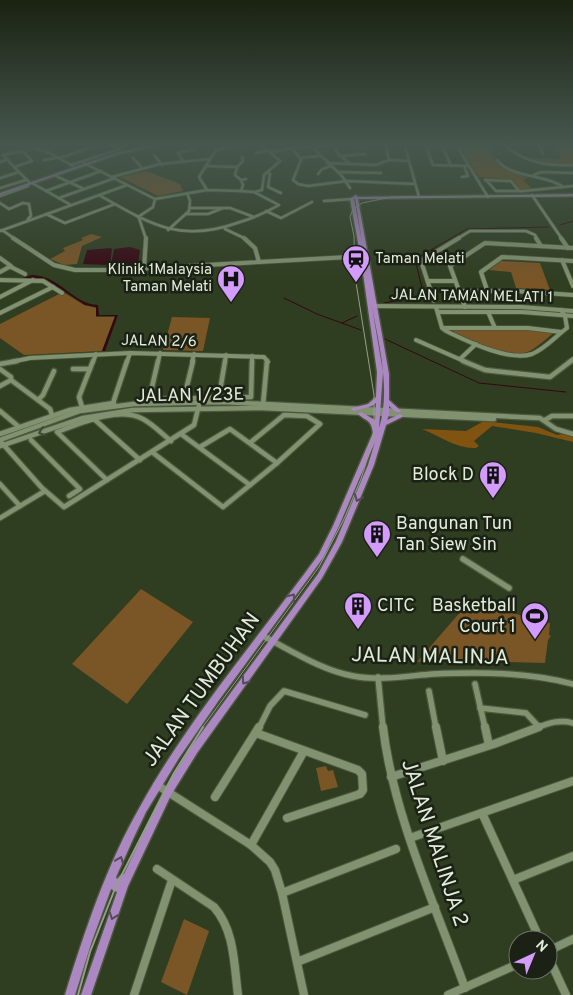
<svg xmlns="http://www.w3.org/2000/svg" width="573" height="995" font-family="Overpass,sans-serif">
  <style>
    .green { fill: #7a5526 }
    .forest { fill: #805311 }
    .water { fill: #350713 }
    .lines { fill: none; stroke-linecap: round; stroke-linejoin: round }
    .stream { stroke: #350713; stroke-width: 1 }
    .minor-far4-casing { stroke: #4c583e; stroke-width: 4 }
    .minor-far3-casing { stroke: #4c583e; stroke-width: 5.5 }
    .minor-far2-casing { stroke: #4c583e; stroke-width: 7 }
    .minor-far1-casing { stroke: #4c583e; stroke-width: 8 }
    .minor-casing { stroke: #4c583e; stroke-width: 10 }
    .major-casing { stroke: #4c583e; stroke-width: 3 }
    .minor-far4 { stroke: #819271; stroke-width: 2.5 }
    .minor-far3 { stroke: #819271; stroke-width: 4 }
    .minor-far2 { stroke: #819271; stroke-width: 4.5 }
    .minor-far1 { stroke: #819271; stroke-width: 5.5 }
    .minor { stroke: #819271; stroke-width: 8 }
    .major { fill: #ac88c3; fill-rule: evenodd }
    .tram-far1 { stroke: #949f89; stroke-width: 1 }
    .tram { stroke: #949f89; stroke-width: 2 }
    .oneway { stroke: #3f4935 }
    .oneway2 { stroke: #554b5b }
    .labels { text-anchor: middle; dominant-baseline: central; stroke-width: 5; stroke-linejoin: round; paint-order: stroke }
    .far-poi-label { font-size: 15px; fill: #e2ecda; stroke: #1b2215; text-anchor: start }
    .far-street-label { font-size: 15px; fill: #e2ecda; stroke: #1b2215 }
    .street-label { font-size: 18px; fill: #e2ecda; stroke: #1b2215 }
    .poi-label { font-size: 18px; fill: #e2ecda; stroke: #1b2215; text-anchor: end }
    .near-street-label { font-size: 21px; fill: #e2ecda; stroke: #1b2215 }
  </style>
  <rect width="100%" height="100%" fill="#2f3d20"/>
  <g class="green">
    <polygon points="147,171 180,184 183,191 158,196 120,177"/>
    <polygon points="91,234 102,237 82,246 77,264 64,265 50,259 65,251 63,248 83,240 81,238"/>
    <polygon points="501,261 540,263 550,290 516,288 511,272 489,270"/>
    <polygon points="63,292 84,305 96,308 96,317 115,317 102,351 24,355 0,338 0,324"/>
    <polygon points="172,317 210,318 203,351 163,350"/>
    <path d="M453,329H528L555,332C547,338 539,346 530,351C514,360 469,340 454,333Z"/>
    <polygon points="141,589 193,622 127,704 72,664"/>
    <polygon points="462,610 501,610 550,623 549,635 551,636 548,640 545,663 467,661 457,659 417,662"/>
    <polygon points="326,766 328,771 333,770 338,787 321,791 316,768"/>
    <polygon points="184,919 209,931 187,995 161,982"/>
  </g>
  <g class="forest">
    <path d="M460,143H486L487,145L505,147L489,149C501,172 507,169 531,175L523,180L532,189L520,190L512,179L479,177L458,145Z"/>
    <polygon points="555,143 573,143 573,164 547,163 525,158 561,159 558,150 547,147"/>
    <path d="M484,421L538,427L557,435L563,434L573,436V442L536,433L492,426L474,441L479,446L476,448C456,449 440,436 422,429L466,431Z"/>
  </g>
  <g class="water">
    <polygon points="130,247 140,250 138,264 111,265 114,249"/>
    <polygon points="110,248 112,249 110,265 83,264 87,250"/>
    <path d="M32,275C61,276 72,304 98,305L99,315H118L105,351H102L115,316H96V307L85,305L44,278H22Z"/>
  </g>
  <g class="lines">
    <g class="stream">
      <polyline points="560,225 573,221"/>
      <polyline points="284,298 317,314 361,330"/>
      <polyline points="384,303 424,296 415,259 467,229 548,227"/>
      <polyline points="342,323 357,316"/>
      <polyline points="385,339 479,383 566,392"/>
    </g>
    <g class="minor-far4-casing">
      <g id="minor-far4">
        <polyline points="107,143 120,149"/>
        <polyline points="135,143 136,147"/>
        <polyline points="357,143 363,148"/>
        <polyline points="385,143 389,160"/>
        <polyline points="404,143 419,197"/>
        <path d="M508,143V148C527,163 549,166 573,165"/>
        <polyline points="538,143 543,154"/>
        <polyline points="0,144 8,143"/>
        <polyline points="34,144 35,148 50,153 73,166"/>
        <polyline points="332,144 338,154 349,163"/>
        <polyline points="442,145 451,166"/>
        <polygon points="456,145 469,166 433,165 426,146"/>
        <polyline points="311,146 342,176 350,188"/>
        <polyline points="292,148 301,160 293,180 298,184 308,186 347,181 415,184"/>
        <polygon points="23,151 32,161 14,167 3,155"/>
        <polyline points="271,152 299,147 333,146"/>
        <polyline points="256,153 269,150"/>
        <polyline points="154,155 162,165"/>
        <polyline points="340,156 365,154"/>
        <polyline points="133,158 142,168"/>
        <polyline points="300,158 319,156"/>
        <polyline points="44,160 66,156 103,143"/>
        <path d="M497,160C511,178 543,174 562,186"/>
        <polyline points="183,161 178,153 193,149"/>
        <polyline points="0,162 8,159"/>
        <path d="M84,163L155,199L207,190L241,191L254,192L279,205C267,212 253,218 240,222C180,244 150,224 99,195"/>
        <polyline points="327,163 376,165 389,160 409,161"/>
        <polyline points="71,165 120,149"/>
        <polyline points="205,166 237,167 243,161 242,157"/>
        <polyline points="469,166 488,197"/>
        <polyline points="14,167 29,182"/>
        <polyline points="237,167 235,175 241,180"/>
        <polyline points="267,172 270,174 268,187 281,193"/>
        <polyline points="338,172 381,173"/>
        <polyline points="318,174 322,169 331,166"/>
        <polyline points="534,175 541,172 573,173"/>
        <polyline points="56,176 84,189"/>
        <polyline points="112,177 160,164 210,159"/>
        <polyline points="462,177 468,176 464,166"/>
        <polyline points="0,178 19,172"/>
        <polyline points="485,180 511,181 519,191"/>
        <polyline points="486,180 496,191 523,191 573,186"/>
        <polyline points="32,183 71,205"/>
        <polyline points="0,188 26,180"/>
        <polyline points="207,190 199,177 216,150 250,143"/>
        <polyline points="46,191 101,171"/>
        <polyline points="241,191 243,185 241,180 246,179"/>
        <polyline points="255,192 262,190 264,175 280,161 259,143"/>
        <polyline points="532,195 562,239"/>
        <polyline points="0,196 28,186"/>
        <polyline points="59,198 115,178"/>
        <polyline points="324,201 352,199"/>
        <polyline points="0,203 9,209 23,203 29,204 31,216 28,219"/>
        <polyline points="190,208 230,208 254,217"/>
        <polyline points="266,211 281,218 312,202"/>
        <polyline points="46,214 65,223 115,204"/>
        <polyline points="187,214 208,214 223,208"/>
        <polyline points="138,217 153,207 155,199"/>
        <polyline points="139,218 146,239"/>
        <polyline points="225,229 246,239"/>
        <polyline points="2,230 15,239"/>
        <polyline points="168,230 189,211 190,201 187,193"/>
        <polyline points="0,231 127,185"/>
        <polyline points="457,239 470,231 526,231 535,235 537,239"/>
      </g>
    </g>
    <g class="minor-far3-casing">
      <g id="minor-far3">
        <polyline points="13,238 54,265 75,270 115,270 367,256"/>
        <polyline points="244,238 255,248 259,262"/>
        <polyline points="536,238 541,246"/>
        <polyline points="561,238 568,248"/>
        <polyline points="0,258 11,266 0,272"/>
        <polyline points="562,260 573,286"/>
        <polyline points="11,267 25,274"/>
        <polyline points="144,269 146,238"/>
        <polyline points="0,280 43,281 62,293"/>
        <polyline points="428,281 455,281"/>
        <polyline points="487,290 481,272 502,257 573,261"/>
        <polyline points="459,291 515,291 573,295"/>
        <polyline points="0,297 33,280"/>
        <polyline points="434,301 421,261 459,238"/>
        <polyline points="370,306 521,307 573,311"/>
        <path d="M436,307L442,328L446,331C467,341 509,362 532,354C545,349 556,336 567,328L565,316L561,310"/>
        <polyline points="465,307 450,266 485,243 573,248"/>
        <polyline points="438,312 522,312 573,316"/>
        <polyline points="488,312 495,328"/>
        <polyline points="0,313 53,287"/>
        <polyline points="443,328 528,328 561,332"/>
        <polyline points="416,340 466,362"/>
        <polyline points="460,359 476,344"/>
        <polyline points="11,362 30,358 130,353 264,357 268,362"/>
        <polyline points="93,362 96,354"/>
        <polyline points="127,362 130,353"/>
        <polyline points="158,362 160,353"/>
        <polyline points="192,362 194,354"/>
        <polyline points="225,362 226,355"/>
        <polyline points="252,362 252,356"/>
        <polyline points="569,362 573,359"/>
      </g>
    </g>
    <g class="minor-far2-casing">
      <g id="minor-far2">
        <polyline points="463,361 485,370 550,377 571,361"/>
        <polyline points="0,364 17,361"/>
        <polyline points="0,369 11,377 11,380 50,409 52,415"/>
        <polyline points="73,369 90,369"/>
        <polyline points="0,386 11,380"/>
        <polyline points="219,397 225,361"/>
        <polyline points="184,398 193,361"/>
        <polyline points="160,399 251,397 252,361"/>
        <polyline points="38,400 43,395 54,371"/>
        <polyline points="149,400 158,361"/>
        <polyline points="113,403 127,361"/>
        <polyline points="263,405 267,361"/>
        <polyline points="82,407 79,397 93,361"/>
        <polyline points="0,411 19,427"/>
        <polyline points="94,419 140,460"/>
        <polyline points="545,420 552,416 573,416"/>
        <polyline points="0,434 70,410 114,403"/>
        <polyline points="181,434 250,485"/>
        <polyline points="0,440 80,411 134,404 223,402 540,418 556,429 573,434"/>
        <polyline points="31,440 80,489 69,496"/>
        <polyline points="2,443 42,488 64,507 194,425 199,405"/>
        <polyline points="0,446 83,418 133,410 262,408 494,419"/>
        <polyline points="200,447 230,429 277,463"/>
        <polyline points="152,452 223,507 277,463 320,424 307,416 284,415 251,442"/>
        <path d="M107,480L57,432C81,423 119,406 143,419C154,425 162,434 171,441"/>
        <polyline points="0,484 20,506"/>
        <polyline points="0,518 45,491"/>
      </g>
    </g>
    <g class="minor-far1-casing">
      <g id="minor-far1">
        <polyline points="463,559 509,588"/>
        <path d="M263,636C292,651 321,670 353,676C379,681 407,676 433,674C481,672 527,672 573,684"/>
        <polyline points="378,677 383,728"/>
        <polyline points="475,684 485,728"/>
        <polyline points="429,691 436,728"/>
        <polyline points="480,708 526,713 539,727"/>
        <polyline points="259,728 270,706 284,691 365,715"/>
        <path d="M536,728C549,723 560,719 573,723"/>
      </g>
    </g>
    <g class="minor-casing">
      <g id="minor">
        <path d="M383,727C393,814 435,905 465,988"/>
        <polyline points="436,727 443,761"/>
        <polyline points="485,727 489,745"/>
        <polyline points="256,733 358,770 362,774 363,790 360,794 287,818"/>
        <polyline points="391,777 494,744 539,727"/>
        <polyline points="157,785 251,845 270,862 275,870 282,893 304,995"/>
        <polyline points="215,797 259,727"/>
        <polyline points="482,813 536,931"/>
        <polyline points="410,838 573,781"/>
        <polyline points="251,845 304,751"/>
        <path d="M157,869L214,907C235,931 234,965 238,995"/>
        <polyline points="513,880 573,856"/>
        <polyline points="282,893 396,849"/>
        <polyline points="548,951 573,939"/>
        <polyline points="548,956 566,995"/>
        <polyline points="297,962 435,907"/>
        <polyline points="134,995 172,880"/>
        <polyline points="448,995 518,964"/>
      </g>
    </g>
    <g class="major-casing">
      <g id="major">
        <polygon points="161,143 167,143 117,155 0,195 0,193 115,153"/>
        <path d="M573,194V196L358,199L389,374V400L401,411L400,412H396L389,406V415L387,420L400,414L403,416L402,417L386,425L374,465L342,542L322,578L197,753L171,795L128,886L91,995H81L117,892L111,889L92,941L75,995H65C85,930 107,864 141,805C191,715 259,637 319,554L333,526L373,433C371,419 367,422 358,414L361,412L363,413L375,420L376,403L372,406L354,411L351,409L352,408L368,404L376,397L377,372L361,259L350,199L356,195L358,197ZM354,199H355L362,241ZM372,307C379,344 391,391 379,428L383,372ZM375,442L368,465L336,541L318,574L191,747L165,789L124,874L120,876L117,879L116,877L134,837L146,812L179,758L219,700L323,558L339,526Z"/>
      </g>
    </g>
    <use href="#minor-far4" class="minor-far4"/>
    <use href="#minor-far3" class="minor-far3"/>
    <use href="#minor-far2" class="minor-far2"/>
    <use href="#minor-far1" class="minor-far1"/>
    <use href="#minor" class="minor"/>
    <use href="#major" class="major"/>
    <polyline class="tram-far1" points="202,728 319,567 345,517 361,479 372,443 374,426 374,395 355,276 354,236 350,217 353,209 362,203 391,197 573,196"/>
    <polyline class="tram" points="78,995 90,952 116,886 174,773 203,727"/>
  </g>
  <defs><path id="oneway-chevron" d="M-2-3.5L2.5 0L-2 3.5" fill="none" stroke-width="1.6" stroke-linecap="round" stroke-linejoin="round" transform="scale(1.25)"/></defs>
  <use class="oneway" href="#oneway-chevron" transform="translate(42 432) rotate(161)"/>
  <g class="oneway2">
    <use href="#oneway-chevron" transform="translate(358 498) rotate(113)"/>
    <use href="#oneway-chevron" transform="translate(292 597) rotate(-53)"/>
    <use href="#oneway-chevron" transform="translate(245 681) rotate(126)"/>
    <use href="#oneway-chevron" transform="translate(120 860) rotate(-68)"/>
    <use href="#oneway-chevron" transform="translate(113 916) rotate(110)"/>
  </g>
  <linearGradient id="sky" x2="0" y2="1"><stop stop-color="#1a2212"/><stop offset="0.51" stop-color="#47574e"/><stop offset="1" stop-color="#47574e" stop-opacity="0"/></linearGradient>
  <rect width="573" height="283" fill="url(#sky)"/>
  <defs>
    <g id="station-pin" transform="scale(1.4375)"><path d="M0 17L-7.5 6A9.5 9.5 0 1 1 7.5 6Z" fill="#d39cfc" stroke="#1b2215"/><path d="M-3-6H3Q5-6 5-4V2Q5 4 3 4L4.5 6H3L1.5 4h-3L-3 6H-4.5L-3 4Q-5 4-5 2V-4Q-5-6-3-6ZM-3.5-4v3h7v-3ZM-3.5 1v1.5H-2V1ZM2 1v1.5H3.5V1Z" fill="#111"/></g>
    <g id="hospital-pin" transform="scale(1.4375)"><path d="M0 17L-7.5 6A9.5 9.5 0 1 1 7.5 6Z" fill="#d39cfc" stroke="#1b2215"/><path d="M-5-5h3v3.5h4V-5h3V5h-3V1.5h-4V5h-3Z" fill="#111"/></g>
    <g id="building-pin" transform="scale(1.4375)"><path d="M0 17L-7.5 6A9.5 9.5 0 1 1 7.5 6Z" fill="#d39cfc" stroke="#1b2215"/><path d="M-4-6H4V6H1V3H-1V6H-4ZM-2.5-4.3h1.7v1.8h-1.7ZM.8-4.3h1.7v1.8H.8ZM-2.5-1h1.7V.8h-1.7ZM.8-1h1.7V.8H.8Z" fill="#111"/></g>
    <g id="stadium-pin" transform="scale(1.4375)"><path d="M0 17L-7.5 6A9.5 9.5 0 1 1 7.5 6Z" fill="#d39cfc" stroke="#1b2215"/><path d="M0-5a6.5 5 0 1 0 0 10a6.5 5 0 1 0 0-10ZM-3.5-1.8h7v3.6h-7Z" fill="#111"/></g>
  </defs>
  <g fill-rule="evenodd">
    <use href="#station-pin" x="356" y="259"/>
    <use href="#hospital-pin" x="231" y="279"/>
    <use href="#building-pin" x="493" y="475"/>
    <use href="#building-pin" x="377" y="534"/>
    <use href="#building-pin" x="358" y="606"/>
    <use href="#stadium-pin" x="535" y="616"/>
  </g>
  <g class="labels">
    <g class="far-poi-label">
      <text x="375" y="259">Taman Melati</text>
      <text x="212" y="270" text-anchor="end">Klinik 1Malaysia<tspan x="212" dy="17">Taman Melati</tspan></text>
    </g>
    <g class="far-street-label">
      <text transform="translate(472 297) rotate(1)">JALAN TAMAN MELATI 1</text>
      <text transform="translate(159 342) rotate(1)">JALAN 2/6</text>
    </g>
    <g class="street-label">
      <text transform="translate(190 396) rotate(-1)">JALAN 1/23E</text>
    </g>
    <g class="poi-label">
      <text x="474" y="475">Block D</text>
      <text x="396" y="524" text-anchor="start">Bangunan Tun<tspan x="396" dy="21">Tan Siew Sin</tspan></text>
      <text x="377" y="606" text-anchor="start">CITC</text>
      <text x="516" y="606">Basketball<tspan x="516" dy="21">Court 1</tspan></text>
    </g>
    <g class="near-street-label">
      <text transform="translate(430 657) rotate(1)">JALAN MALINJA</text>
      <text transform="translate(202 690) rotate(-54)">JALAN TUMBUHAN</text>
      <text transform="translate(434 843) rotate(72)">JALAN MALINJA 2</text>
    </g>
  </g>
  <g transform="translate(533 955) rotate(44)"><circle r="24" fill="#1b2215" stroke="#6b7364"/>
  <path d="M0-4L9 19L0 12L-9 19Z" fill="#d39cfc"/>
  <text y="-8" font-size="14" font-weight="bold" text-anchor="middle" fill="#e2ecda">N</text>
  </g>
</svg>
